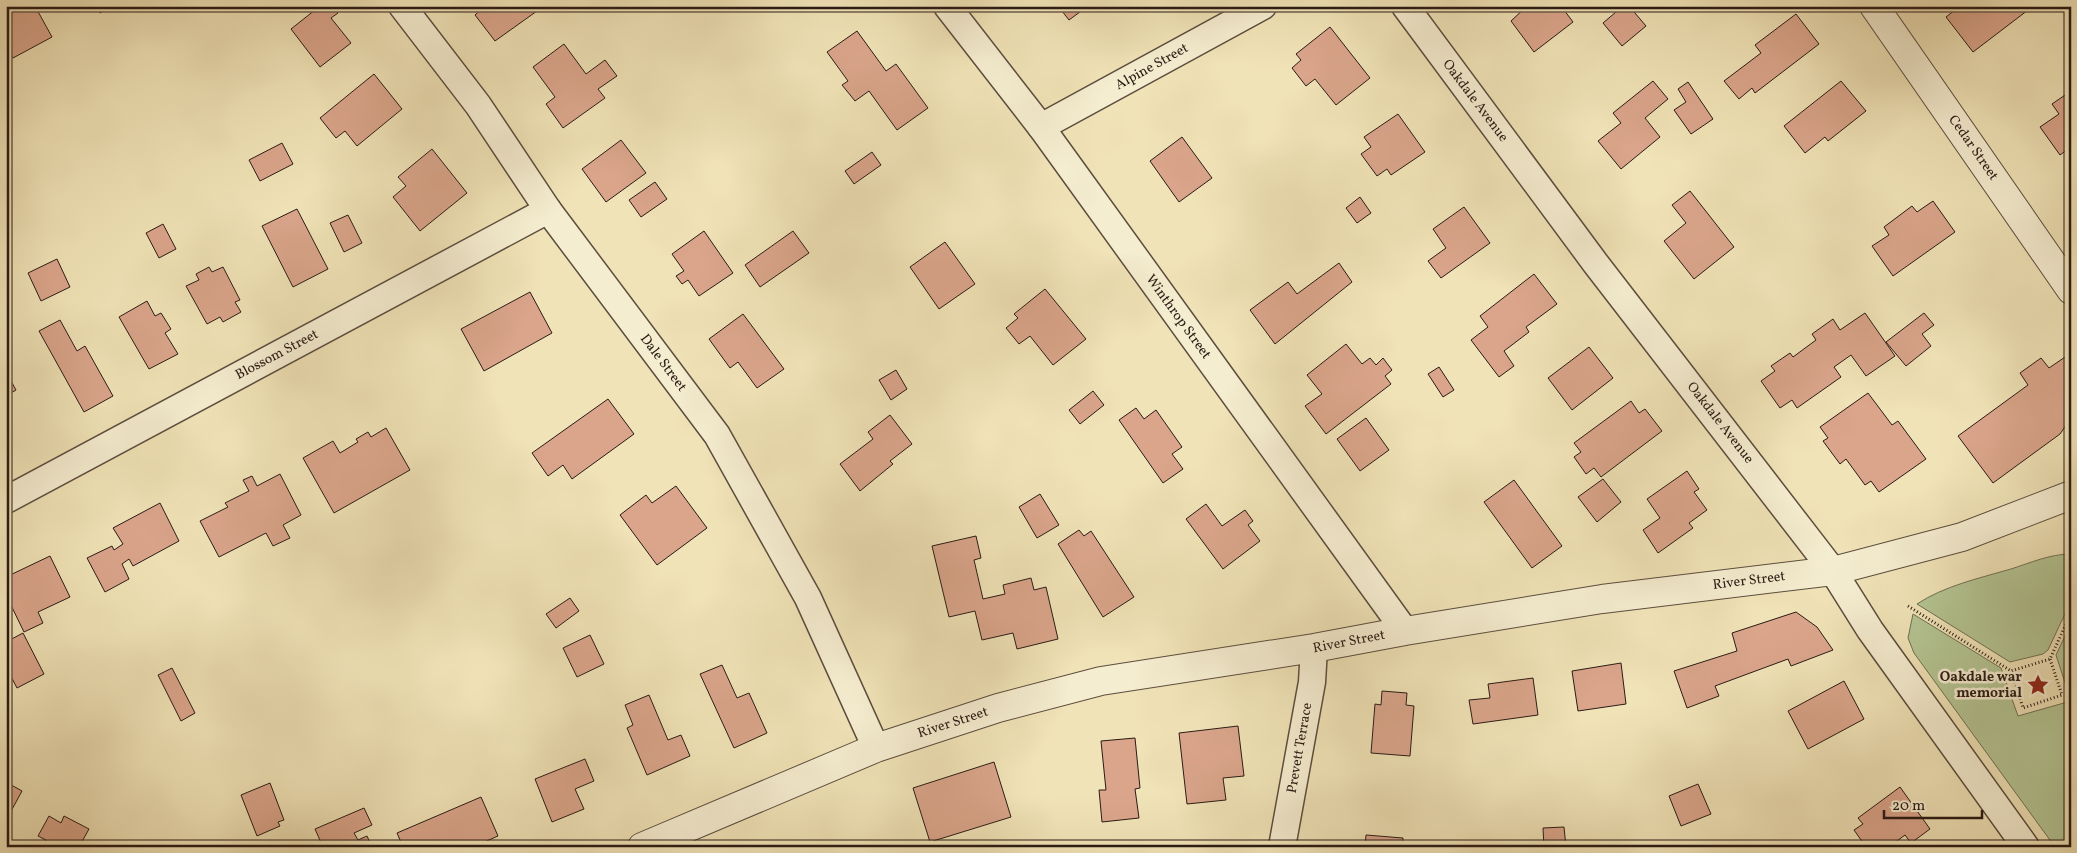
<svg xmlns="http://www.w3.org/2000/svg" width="2077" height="853" font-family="Vollkorn,serif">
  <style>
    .green { fill: #b4c593; stroke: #6f7054 }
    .building { fill: #daa58b; stroke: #2a1b15 }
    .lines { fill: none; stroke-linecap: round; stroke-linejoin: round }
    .minor-casing { stroke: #5c4d3e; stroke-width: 29 }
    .tertiary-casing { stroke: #5c4d3e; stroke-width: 30 }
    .path { stroke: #2a1b15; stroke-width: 3; stroke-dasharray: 1 2.5; stroke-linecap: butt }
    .minor { stroke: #f5edd0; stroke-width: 26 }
    .tertiary { stroke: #f5edd0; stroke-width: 28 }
    .labels { text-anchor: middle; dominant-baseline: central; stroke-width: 5; stroke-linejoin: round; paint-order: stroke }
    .street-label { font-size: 14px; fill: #2a1b15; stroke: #f5edd0 }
    .poi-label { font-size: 14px; font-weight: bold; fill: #2a1b15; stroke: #f5edd0; text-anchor: end }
  </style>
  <rect width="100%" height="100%" fill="#f0e3b7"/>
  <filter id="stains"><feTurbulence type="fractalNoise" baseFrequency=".004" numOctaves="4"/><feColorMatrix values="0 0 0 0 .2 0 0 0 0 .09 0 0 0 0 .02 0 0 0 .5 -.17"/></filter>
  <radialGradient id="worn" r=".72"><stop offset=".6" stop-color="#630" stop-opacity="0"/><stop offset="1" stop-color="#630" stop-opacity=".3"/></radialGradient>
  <g class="green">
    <path d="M2071,554V601L2048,650L2043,654L2010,662L1917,604C1944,586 1980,578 2011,569C2030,563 2050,554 2071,554Z"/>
    <polygon points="1913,614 2001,668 2018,716 2071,701 2056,655 2071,623 2071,847 2055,847 1914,653 1908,638"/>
  </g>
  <g class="building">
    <polygon points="6,6 35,6 52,37 13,58 6,45"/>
    <polygon points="96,6 111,6 100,13"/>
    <polygon points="246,6 256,6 249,11"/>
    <polygon points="320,6 333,6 338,13 331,18 351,43 320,67 291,29"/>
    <polygon points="485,6 544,6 495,41 475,15"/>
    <polygon points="1058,6 1088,6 1069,20"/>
    <polygon points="1527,6 1561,6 1573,22 1534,52 1511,21"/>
    <polygon points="1623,6 1629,6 1646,26 1622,46 1603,23"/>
    <polygon points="1960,6 2032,6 2032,7 1973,52 1946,17"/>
    <polygon points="1796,14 1819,44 1755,93 1752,88 1739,99 1724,81 1761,53 1755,45"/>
    <polygon points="1330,27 1370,78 1336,105 1315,79 1306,86 1292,68 1301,60 1296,54"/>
    <polygon points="857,31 886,71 896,64 928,108 897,130 869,91 855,101 842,85 848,81 827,52"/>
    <polygon points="564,44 586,74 605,60 617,76 598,89 605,98 563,128 546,104 555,97 533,67"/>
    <polygon points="374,74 402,109 357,146 345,131 336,138 320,118"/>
    <polygon points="1653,81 1668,99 1645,118 1660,137 1621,169 1598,141 1621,123 1613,113"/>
    <polygon points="1841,81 1866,111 1828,141 1825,137 1805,153 1784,126"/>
    <polygon points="1688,82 1713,119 1691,134 1674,110 1686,102 1678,89"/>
    <polygon points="2071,91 2071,147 2060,155 2040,127 2059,114 2052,104"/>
    <polygon points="1398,114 1425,152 1391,175 1387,169 1377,176 1361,154 1371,147 1364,137"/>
    <polygon points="1182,137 1212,178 1179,202 1150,161"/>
    <polygon points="621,140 646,173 606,202 582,169"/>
    <polygon points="282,143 293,164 260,181 249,160"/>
    <polygon points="432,149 467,193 420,231 393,197 406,186 398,177"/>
    <polygon points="872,152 881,165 854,184 845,171"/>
    <polygon points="655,182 667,199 641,217 629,200"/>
    <polygon points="1690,191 1734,247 1694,279 1664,241 1686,223 1672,205"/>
    <polygon points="1360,197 1371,213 1357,223 1346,208"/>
    <polygon points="1933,201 1955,232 1893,276 1872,246 1889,235 1884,227 1912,206 1917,212"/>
    <polygon points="1464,207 1490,243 1441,278 1428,261 1446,248 1433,229"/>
    <polygon points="297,209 328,269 293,287 262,226"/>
    <polygon points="348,215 362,243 344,252 330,223"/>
    <polygon points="163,224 176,249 159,258 146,233"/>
    <polygon points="704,231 733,273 699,296 688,280 682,284 676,276 684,271 672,254"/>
    <polygon points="793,231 809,253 760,287 745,265"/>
    <polygon points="945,242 975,284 939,309 910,267"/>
    <polygon points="57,259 70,287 41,301 28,273"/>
    <polygon points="1339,263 1352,282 1275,344 1250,310 1288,282 1297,294"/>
    <polygon points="209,267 212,272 223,267 240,300 235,302 241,312 223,322 220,317 207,324 186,286 199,280 196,274"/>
    <polygon points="1534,274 1557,304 1526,327 1529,332 1504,351 1514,366 1499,377 1471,340 1488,327 1480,316"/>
    <polygon points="1045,289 1086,339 1053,365 1030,336 1019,344 1006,328 1018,318 1014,314"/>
    <polygon points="530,292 552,333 484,371 461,329"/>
    <polygon points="147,301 155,316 161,313 171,329 165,333 178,354 149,369 119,317"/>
    <polygon points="1865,313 1895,356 1866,376 1851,355 1834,367 1841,377 1797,408 1792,400 1780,408 1761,381 1775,371 1771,366 1790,353 1793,357 1816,340 1812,334 1833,319 1840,330"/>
    <polygon points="1924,313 1934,325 1922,334 1931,346 1906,366 1886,342"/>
    <polygon points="743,314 784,369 757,388 738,362 730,368 709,339"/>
    <polygon points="60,320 77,351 85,346 113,396 84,412 39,331"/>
    <polygon points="1346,344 1362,364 1370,358 1376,365 1383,358 1392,370 1385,376 1391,384 1326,434 1305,406 1322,394 1307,375"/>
    <polygon points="1589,347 1613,378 1572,410 1548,378"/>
    <polygon points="2071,353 2071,418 2060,434 1993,483 1958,436 2028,385 2020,373 2041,358 2049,368"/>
    <polygon points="1439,367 1454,390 1443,397 1428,374"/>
    <polygon points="896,370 907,389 891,400 879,380"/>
    <polygon points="6,372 16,390 6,396"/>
    <polygon points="1093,391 1104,405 1080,424 1069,410"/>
    <polygon points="1868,393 1892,425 1898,421 1926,459 1879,492 1871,481 1865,485 1846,459 1840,464 1823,441 1828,438 1820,427"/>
    <polygon points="608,399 634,434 572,479 563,465 548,476 532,453"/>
    <polygon points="1631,401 1639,413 1645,409 1662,431 1601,477 1594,468 1586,474 1574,457 1581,452 1574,443"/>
    <polygon points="1136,408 1144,419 1156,410 1182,447 1172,454 1183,469 1163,483 1119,420"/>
    <polygon points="890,415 912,444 890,461 893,464 860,491 840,464 873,439 868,432"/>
    <polygon points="1366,418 1389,450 1360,471 1337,439"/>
    <polygon points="386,428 410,470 334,513 303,458 333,441 340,453 358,442 356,439 368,432 371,437"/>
    <polygon points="1687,471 1699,489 1694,492 1707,510 1689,523 1693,528 1658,553 1643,530 1660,518 1647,499"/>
    <polygon points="280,474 301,515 283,525 290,538 273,546 266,533 219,557 200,521 228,507 225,503 249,491 243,480 252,476 257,486"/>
    <polygon points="1603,479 1621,502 1597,522 1578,497"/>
    <polygon points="1514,480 1562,546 1532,568 1484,502"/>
    <polygon points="676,486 707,528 657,565 620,515 646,495 652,503"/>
    <polygon points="1040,494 1059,525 1037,538 1019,507"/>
    <polygon points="160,503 179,541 133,566 129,559 122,564 129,579 105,592 87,558 112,546 114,550 123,544 113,528"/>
    <polygon points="1206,504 1222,526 1245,510 1253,521 1248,525 1260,541 1223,569 1186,519"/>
    <polygon points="1079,530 1084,536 1091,531 1134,597 1103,617 1058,544"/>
    <polygon points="976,536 981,558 974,560 983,599 1005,594 1003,585 1031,578 1034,590 1046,587 1058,639 1017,649 1013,633 982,640 975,611 949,617 932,546"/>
    <polygon points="50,556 70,597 38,612 43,623 24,632 6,595 6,577"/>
    <polygon points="570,598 579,611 556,628 546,614"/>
    <polygon points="1796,612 1817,627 1833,650 1791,666 1788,659 1715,686 1719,696 1687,708 1674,671 1737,651 1732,633"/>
    <polygon points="23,633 44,674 17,688 6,667 6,642"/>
    <polygon points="590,635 604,664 577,677 563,648"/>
    <polygon points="1621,663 1626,704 1578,711 1572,671"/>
    <polygon points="722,665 737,698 749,693 767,733 734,748 700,674"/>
    <polygon points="172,668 195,713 181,721 158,675"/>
    <polygon points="1533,678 1538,715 1473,724 1469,700 1490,698 1488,684"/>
    <polygon points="1844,681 1864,719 1808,749 1788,711"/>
    <polygon points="1382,691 1407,693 1406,705 1414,706 1410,756 1371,753 1375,704 1381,705"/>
    <polygon points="649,695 668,740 681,735 690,756 647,775 627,728 633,725 625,705"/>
    <polygon points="1238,726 1244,776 1223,778 1226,800 1187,804 1179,733"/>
    <polygon points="1135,738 1140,788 1135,789 1139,818 1102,822 1099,790 1106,790 1101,741"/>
    <polygon points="585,759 594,781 575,789 584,809 552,822 535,779"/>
    <polygon points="994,762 1011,817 930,842 913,788"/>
    <polygon points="6,782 22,791 10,813 6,811"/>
    <polygon points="270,783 284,820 278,822 280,826 257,836 241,795"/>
    <polygon points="1698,784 1711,814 1681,826 1669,796"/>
    <polygon points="1900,787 1930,829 1911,843 1905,835 1889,847 1866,847 1854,830 1863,824 1858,818"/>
    <polygon points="481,797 498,836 473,847 403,847 397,833"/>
    <polygon points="364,808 372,825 354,833 358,840 367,836 372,847 323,847 315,829"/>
    <polygon points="49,816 61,823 64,816 89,829 79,847 42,847 46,840 38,836"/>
    <polygon points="1564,827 1566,847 1544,847 1543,828"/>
    <polygon points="1366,835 1403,838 1403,847 1365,847"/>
  </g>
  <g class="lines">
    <g class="minor-casing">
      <g id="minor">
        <polyline points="402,6 478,105 548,210 717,435 808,598 876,748"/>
        <polyline points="947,6 1041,127 1405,631"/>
        <polyline points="1405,6 1596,264 1833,571 1870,630 2026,847"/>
        <polyline points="1041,127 1263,6"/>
        <polyline points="6,500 548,210"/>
        <polyline points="1282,847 1312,682 1314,648"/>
      </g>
    </g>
    <g class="tertiary-casing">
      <g id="tertiary">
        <polyline points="1874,6 2071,290"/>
        <polyline points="642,847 876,748 998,708 1101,681 1314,648 1405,631 1602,599 1833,571 1962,537 2071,495"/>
      </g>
    </g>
    <g class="path">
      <polyline points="1908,606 2011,671 2050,659 2071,613"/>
      <polyline points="2012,672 2023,708 2062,695 2050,659"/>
    </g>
    <use href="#minor" class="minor"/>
    <use href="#tertiary" class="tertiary"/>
  </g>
  <defs>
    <g id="sight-bare" transform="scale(1.725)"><path d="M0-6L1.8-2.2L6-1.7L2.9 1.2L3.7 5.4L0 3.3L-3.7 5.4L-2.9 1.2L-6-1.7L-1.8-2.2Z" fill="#8f2418" stroke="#f5edd0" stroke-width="2.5" paint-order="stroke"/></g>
  </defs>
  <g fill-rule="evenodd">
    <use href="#sight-bare" x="2038" y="685"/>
  </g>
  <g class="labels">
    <g class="street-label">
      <text transform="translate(1152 67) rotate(-29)">Alpine Street</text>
      <text transform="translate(1475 101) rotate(53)">Oakdale Avenue</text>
      <text transform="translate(1973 148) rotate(55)">Cedar Street</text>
      <text transform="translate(1178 317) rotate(54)">Winthrop Street</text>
      <text transform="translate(277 355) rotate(-28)">Blossom Street</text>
      <text transform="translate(663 363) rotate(53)">Dale Street</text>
      <text transform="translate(1720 423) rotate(52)">Oakdale Avenue</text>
      <text transform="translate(1749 581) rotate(-7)">River Street</text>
      <text transform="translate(1349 642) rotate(-11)">River Street</text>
      <text transform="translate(953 723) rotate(-18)">River Street</text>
      <text transform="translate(1300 748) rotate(-80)">Prevett Terrace</text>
    </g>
    <g class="poi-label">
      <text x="2022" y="677">Oakdale war<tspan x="2022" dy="16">memorial</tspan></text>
    </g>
  </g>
  <rect width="2077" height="853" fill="none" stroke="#f0e3b7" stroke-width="25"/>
  <rect x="8" y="8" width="2062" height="838" fill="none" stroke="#2a1b15" stroke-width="2.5"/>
  <rect x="12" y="12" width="2052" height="828" fill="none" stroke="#2a1b15"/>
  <path d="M1884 810v8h98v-8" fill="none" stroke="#2a1b15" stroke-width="2.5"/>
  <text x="1892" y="810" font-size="15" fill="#2a1b15" stroke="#f5edd0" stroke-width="4" paint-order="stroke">20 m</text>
  <rect width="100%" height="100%" filter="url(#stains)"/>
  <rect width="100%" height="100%" fill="url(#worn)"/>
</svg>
